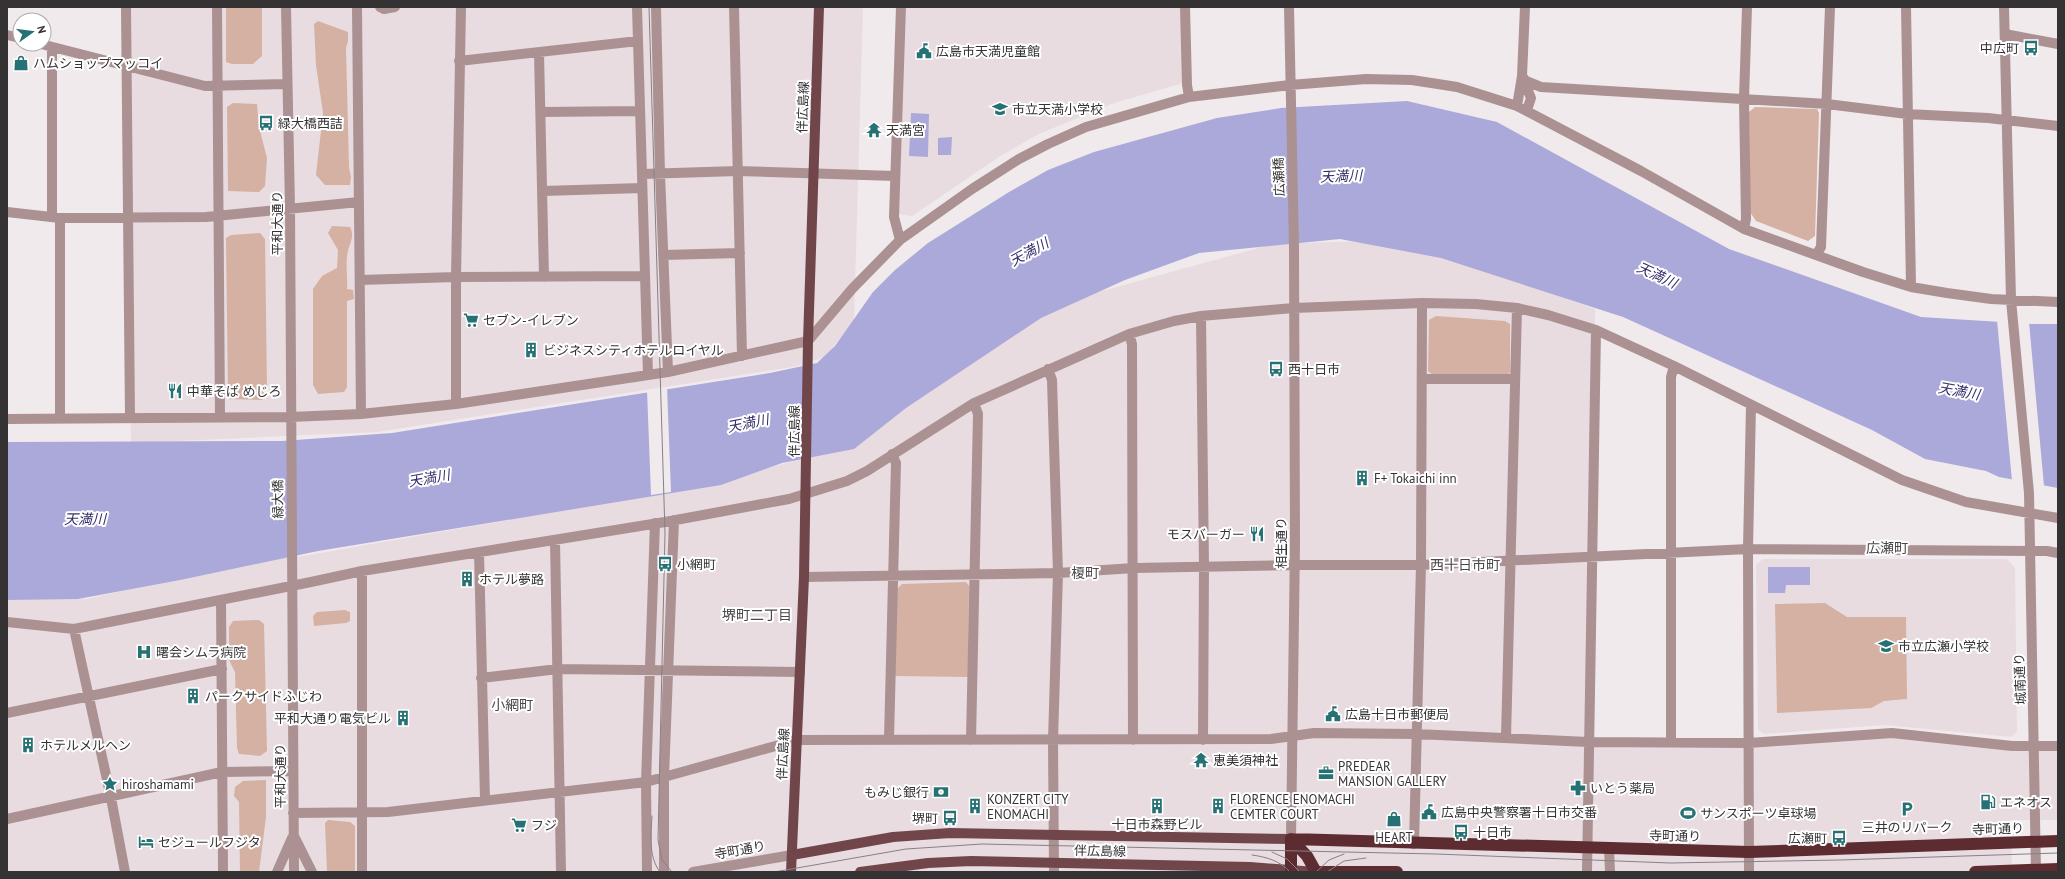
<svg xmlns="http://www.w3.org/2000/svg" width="2065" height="879" font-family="'PT Sans','Noto Sans JP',sans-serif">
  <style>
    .built { fill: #e8dce1 }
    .green { fill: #d4b1a2 }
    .water { fill: #aba9da }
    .pier { fill: #f0eaed }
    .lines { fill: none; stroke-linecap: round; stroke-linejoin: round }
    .minor { stroke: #ab9192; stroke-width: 10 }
    .major { stroke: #71464a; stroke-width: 10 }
    .highway { stroke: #5c2c31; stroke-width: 12 }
    .tram { stroke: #858184; stroke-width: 1 }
    .labels { text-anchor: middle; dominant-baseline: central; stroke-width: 4; stroke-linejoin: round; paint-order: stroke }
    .poi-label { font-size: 13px; fill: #353234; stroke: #fff; text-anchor: start }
    .street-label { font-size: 13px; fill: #353234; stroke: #fff }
    .water-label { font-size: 14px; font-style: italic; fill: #362f6a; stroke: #fff }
    .neighbourhood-label { font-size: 14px; fill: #4c484a; stroke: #fff }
  </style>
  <rect width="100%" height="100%" fill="#f0eaed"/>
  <!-- built -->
  <path class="built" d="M 127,7 L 863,7 L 854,321 L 825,357 L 793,367 L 377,432 L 131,443 Z
    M 906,7 L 1181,7 L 1184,79 L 1180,84 L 1114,103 L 1039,134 L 1002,155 L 912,216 L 899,214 Z
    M 1367,241 L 1424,249 L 1595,309 L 1589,739 L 1734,744 L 1890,734 L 2058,747 L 2058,820 L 2011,820 L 2012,872 L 7,872 L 7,597 L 87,599 L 253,561 L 303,556 L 680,490 L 842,449 L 974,356 L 1023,325 L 1098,292 L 1273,244 Z
    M 1763,559 L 2007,559 L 2015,568 L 2017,731 L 2012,737 L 1885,725 L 1764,734 L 1758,730 L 1756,565 Z"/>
  <!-- green -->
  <path class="green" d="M 226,7 L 262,7 L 262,56 L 253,64 L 232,64 L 226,62 Z
    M 318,21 L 348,32 L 348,41 L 346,48 L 349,167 L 351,177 L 350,185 L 325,185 L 316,175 L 323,113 L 316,65 L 314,24 Z
    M 233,103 L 257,104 L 259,127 L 267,158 L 265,186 L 259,192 L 228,191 L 227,107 Z
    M 1755,107 L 1817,109 L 1819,113 L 1815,236 L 1808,241 L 1756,221 L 1750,212 L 1749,112 Z
    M 332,226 L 350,227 C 355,236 350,242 348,251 C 345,262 348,277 347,289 L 353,290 L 354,299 L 347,301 L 347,387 L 344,392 L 318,394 L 313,385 L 313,289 L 322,276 L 337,268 L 338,250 L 328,233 Z
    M 260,233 L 265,239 L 267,390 L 262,400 L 228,399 L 226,238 L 231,235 Z
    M 1436,316 L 1505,321 L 1510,324 L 1510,372 L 1507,376 L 1433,375 L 1428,371 L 1429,320 Z
    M 966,582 L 969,586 L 968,677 L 894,676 L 897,589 L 902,584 Z
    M 1825,603 L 1847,617 L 1906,617 L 1907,699 L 1884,701 L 1871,708 L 1777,713 L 1775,604 Z
    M 345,610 L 350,612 L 350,621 L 346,623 L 314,626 L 313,616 L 317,612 Z
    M 259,620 L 264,624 L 267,751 L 260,756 L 239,754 L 237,748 L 235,672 L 229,660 L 229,627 L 233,621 Z
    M 266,780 L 266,817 L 259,872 L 240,872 L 239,802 L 234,796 L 235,787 L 243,781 Z
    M 328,820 L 350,822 L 355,826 L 355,872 L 327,872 L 325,823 Z"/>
  <!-- water -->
  <path class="water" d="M 1407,101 L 1497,122 L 1729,249 L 1921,317 L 2033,324 L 2058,324 L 2058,488 L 1999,477 L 1986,471 L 1925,459 L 1872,430 L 1623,317 L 1441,258 L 1340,239 L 1199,253 L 1125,280 L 1041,318 L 906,408 L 854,449 L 782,463 L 721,485 L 318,551 L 180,580 L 78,599 L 7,600 L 7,442 L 282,441 L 392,433 L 770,373 L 817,363 L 835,346 L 873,292 L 895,270 L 928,243 L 1009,192 L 1048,170 L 1094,152 L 1217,118 L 1281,108 Z
    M 911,113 L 929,114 L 928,157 L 909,156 Z
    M 952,137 L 951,155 L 938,155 L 938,138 Z
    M 1768,567 L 1810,567 L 1810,585 L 1786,585 L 1785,593 L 1768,593 Z"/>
  <!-- pier -->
  <path class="pier" d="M 1997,320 L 2029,322 L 2044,486 L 2012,481 Z
    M 667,387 L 671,492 L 651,495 L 647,390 Z"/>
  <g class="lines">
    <!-- minor -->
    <path class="minor" d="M 126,7 L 130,418
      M 217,7 L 220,417
      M 286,7 L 290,208 L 294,872
      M 357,7 L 361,414
      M 380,7 L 384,9 L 395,7
      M 637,7 L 648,375
      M 656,7 L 660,174 L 668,372
      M 734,7 L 742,356
      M 1185,7 L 1187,85 L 1189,97
      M 1289,7 L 1294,247 L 1295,543 L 1291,839
      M 1906,7 L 1911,287
      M 2004,7 L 2011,300 L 2029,493 L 2036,872
      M 2005,34 L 2058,44
      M 7,35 L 20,38
      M 41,44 L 205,86 L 287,84
      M 539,53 L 544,277
      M 459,61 L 638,41
      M 1522,76 L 1526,81 L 1541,87 L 1827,104 L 1907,114 L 1988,118 L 2058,126
      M 1523,78 L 1531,98 L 1527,110
      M 1517,106 L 1522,76 L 1525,7
      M 541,112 L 640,111
      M 642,174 L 738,171 L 895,176
      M 543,191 L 642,188
      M 7,212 L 60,218 L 206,217 L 359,202
      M 52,217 L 52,47
      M 60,218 L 60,419
      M 1744,229 L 1746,219 L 1744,99 L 1747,7
      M 900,240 L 894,217 L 901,7
      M 663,255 L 740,253
      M 1816,255 L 1821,247 L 1830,7
      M 360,280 L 456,277 L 645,276
      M 1201,316 L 1204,567 L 1203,740
      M 1129,334 L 1132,344 L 1133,740
      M 1048,369 L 1052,380 L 1058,573 L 1053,741 L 1054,872
      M 1422,379 L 1515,379
      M 456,404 L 456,277 L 461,7
      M 7,419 L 290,417 L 361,414 L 456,404 L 668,372 L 808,341 L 852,289 L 900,240 L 972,189 L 1019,159 L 1048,144 L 1086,127 L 1189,97 L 1290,85 L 1366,79 L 1412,80 L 1457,87 L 1517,106 L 1641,171 L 1744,229 L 1863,272 L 1911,287 L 1947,293 L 1991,299 L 2058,302
      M 555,540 L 561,872
      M 479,552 L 485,800
      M 362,571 L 362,872
      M 804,577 L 1058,573 L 1134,568 L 1295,565 L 1421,565 L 1748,549 L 2047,551 L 2058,553
      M 221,600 L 223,872
      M 7,622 L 74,629 L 311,582 L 362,571 L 665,522 L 789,499 L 847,481 L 867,471 L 974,403 L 1129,334 L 1174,321 L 1201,316 L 1294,308 L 1422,303 L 1476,304 L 1517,308 L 1548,315 L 1596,330 L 1674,366 L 1902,480 L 1966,502 L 2058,518
      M 74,629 L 111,798 L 125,872
      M 481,678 L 558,669 L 800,672
      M 7,713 L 222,669
      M 1506,738 L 1517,308
      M 889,739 L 896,463 L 892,454
      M 971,740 L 978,414 L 974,403
      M 1671,743 L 1671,377 L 1674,366
      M 293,813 L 388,812 L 646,782 L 797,740 L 1271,739 L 1314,733 L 1416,734 L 1588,742 L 1749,743 L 1892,733 L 2012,746 L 2058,746
      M 7,819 L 222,772 L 293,771
      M 295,838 L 312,872
      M 1414,844 L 1421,565 L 1422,303
      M 1609,848 L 1610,872
      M 277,872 L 292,838
      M 647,872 L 646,782 L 655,523
      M 664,872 L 664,777 L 674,520
      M 693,872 L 792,855
      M 1587,872 L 1596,330
      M 1749,872 L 1748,549 L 1751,405"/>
    <!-- major -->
    <path class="major" d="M 792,855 L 893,837 L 950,833 L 1291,839
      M 791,872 L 804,577 L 808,341 L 819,7
      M 860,872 L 928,863 L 971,861 L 1250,867 L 1316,872"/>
    <!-- highway -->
    <path class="highway" d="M 1291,839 L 1749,852 L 2058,841
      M 1291,839 L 1307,856 L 1316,872
      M 1291,872 L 1291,839
      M 1316,872 L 1397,872
      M 1975,872 L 2058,869"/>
    <!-- tram -->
    <path class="tram" d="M 649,7 L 665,533 L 658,840 L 662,860 L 672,872
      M 652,816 C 651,835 648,856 660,872
      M 1272,852 L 1287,859 L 1300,872
      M 1252,855 C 1267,857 1280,861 1290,872
      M 774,872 L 906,849 L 982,844 L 1436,854 L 1670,863 L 1840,860 L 2058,853
      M 1316,872 L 1329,860 L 1344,854
      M 1327,872 L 1344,861 L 1366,858"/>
  </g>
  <!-- icons -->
  <defs>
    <g id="bus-bare" transform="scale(1.2)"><path d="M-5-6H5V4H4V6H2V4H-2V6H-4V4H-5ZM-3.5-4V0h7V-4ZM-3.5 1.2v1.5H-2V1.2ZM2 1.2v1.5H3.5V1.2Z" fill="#267173" stroke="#fff" stroke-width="2.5" paint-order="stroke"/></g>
    <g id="civic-bare" transform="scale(1.2)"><path d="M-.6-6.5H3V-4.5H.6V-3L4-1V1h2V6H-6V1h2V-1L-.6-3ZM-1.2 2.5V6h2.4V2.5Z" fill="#267173" stroke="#fff" stroke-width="2.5" paint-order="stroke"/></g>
    <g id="shop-bare" transform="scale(1.2)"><path d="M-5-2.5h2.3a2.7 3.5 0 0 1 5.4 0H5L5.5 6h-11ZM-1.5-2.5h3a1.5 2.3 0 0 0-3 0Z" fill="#267173" stroke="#fff" stroke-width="2.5" paint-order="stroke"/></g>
    <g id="school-bare" transform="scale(1.2)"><path d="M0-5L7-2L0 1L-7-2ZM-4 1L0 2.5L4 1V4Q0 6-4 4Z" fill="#267173" stroke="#fff" stroke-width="2.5" paint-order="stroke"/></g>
    <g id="temple-bare" transform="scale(1.2)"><path d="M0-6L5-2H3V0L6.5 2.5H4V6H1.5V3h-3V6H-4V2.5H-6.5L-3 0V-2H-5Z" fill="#267173" stroke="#fff" stroke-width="2.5" paint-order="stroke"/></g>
    <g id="supermarket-bare" transform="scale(1.2)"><path d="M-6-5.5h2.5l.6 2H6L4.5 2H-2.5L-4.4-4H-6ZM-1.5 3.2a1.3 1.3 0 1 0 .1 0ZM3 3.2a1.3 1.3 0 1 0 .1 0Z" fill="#267173" stroke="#fff" stroke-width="2.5" paint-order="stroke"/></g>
    <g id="building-bare" transform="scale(1.2)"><path d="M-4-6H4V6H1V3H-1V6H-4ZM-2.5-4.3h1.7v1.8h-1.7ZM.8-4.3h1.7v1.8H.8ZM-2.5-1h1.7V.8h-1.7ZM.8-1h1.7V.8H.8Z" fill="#267173" stroke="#fff" stroke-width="2.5" paint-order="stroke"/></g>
    <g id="restaurant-bare" transform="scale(1.2)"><path d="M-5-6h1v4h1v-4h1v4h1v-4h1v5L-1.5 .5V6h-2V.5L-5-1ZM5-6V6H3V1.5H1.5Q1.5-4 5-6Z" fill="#267173" stroke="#fff" stroke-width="2.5" paint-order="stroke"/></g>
    <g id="hospital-bare" transform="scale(1.2)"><path d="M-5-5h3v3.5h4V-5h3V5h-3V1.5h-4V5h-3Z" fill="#267173" stroke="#fff" stroke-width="2.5" paint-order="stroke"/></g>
    <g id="office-bare" transform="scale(1.2)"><path d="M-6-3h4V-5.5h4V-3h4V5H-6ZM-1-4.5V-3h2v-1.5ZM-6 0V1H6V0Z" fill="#267173" stroke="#fff" stroke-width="2.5" paint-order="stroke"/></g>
    <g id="sight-bare" transform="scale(1.2)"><path d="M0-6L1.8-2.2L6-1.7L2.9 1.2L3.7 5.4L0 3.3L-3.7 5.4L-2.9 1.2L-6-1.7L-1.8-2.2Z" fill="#267173" stroke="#fff" stroke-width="2.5" paint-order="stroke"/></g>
    <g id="pharmacy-bare" transform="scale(1.2)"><path d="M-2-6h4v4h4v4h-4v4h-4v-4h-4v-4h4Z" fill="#267173" stroke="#fff" stroke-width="2.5" paint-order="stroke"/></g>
    <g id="bank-bare" transform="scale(1.2)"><path d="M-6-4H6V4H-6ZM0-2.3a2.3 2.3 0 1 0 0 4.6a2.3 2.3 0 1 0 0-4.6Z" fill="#267173" stroke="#fff" stroke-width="2.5" paint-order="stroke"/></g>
    <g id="fuel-bare" transform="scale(1.2)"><path d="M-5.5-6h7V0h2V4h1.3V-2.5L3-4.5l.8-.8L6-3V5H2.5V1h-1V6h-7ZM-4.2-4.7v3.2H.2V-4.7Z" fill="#267173" stroke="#fff" stroke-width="2.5" paint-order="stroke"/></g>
    <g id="parking-bare" transform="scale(1.2)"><path d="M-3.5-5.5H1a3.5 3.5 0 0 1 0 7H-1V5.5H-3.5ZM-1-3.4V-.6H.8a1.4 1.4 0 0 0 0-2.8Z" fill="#267173" stroke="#fff" stroke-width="2.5" paint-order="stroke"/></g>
    <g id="stadium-bare" transform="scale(1.2)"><path d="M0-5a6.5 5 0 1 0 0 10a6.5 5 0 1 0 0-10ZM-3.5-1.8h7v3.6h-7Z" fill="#267173" stroke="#fff" stroke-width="2.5" paint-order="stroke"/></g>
    <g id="hotel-bare" transform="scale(1.2)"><path d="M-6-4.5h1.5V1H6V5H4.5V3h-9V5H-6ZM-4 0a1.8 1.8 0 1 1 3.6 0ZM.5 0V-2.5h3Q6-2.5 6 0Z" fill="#267173" stroke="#fff" stroke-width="2.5" paint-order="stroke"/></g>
  </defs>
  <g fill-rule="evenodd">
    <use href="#bus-bare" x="2031" y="48"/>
    <use href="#civic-bare" x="924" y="51"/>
    <use href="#shop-bare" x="21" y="63"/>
    <use href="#school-bare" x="1000" y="109"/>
    <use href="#bus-bare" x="266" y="123"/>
    <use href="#temple-bare" x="874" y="130"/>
    <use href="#supermarket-bare" x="471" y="320"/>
    <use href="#building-bare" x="531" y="350"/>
    <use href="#bus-bare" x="1276" y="369"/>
    <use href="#restaurant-bare" x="175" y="391"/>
    <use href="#building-bare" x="1362" y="478"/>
    <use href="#restaurant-bare" x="1257" y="534"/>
    <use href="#bus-bare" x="665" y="564"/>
    <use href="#building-bare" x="467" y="579"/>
    <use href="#school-bare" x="1886" y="646"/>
    <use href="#hospital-bare" x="144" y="652"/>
    <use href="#building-bare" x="193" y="696"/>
    <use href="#civic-bare" x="1333" y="714"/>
    <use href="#building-bare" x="403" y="718"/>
    <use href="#building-bare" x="28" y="745"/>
    <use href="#temple-bare" x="1201" y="760"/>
    <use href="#office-bare" x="1326" y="773"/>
    <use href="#sight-bare" x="110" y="784"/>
    <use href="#pharmacy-bare" x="1578" y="788"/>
    <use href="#bank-bare" x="941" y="792"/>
    <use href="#fuel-bare" x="1988" y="802"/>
    <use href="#building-bare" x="975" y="806"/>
    <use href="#building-bare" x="1157" y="806"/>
    <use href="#building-bare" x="1218" y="806"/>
    <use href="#parking-bare" x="1907" y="809"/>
    <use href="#civic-bare" x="1429" y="812"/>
    <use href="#stadium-bare" x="1688" y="813"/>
    <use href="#bus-bare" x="950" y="818"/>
    <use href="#shop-bare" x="1394" y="819"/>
    <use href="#supermarket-bare" x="519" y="825"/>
    <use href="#bus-bare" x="1461" y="832"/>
    <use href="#bus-bare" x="1839" y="838"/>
    <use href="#hotel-bare" x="146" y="842"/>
  </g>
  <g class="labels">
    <!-- poi labels -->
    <g class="poi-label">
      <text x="2019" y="48" text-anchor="end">中広町</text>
      <text x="936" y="51">広島市天満児童館</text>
      <text x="33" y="63">ハムショップマッコイ</text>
      <text x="1012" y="109">市立天満小学校</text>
      <text x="278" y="123">緑大橋西詰</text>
      <text x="886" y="130">天満宮</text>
      <text x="483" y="320">セブン-イレブン</text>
      <text x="543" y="350">ビジネスシティホテルロイヤル</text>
      <text x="1288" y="369">西十日市</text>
      <text x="187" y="391">中華そば めじろ</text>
      <text x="1374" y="478">F+ Tokaichi inn</text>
      <text x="1245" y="534" text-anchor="end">モスバーガー</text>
      <text x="677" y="564">小網町</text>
      <text x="479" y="579">ホテル夢路</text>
      <text x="1898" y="646">市立広瀬小学校</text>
      <text x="156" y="652">曙会シムラ病院</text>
      <text x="205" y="696">パークサイドふじわ</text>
      <text x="1345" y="714">広島十日市郵便局</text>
      <text x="391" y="718" text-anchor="end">平和大通り電気ビル</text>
      <text x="40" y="745">ホテルメルヘン</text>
      <text x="1213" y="760">恵美須神社</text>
      <text x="1338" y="766">PREDEAR<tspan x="1338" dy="15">MANSION GALLERY</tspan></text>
      <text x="122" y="784">hiroshamami</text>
      <text x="1590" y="788">いとう薬局</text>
      <text x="929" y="792" text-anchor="end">もみじ銀行</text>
      <text x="987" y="799">KONZERT CITY<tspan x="987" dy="15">ENOMACHI</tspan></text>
      <text x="1230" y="799">FLORENCE ENOMACHI<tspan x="1230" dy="15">CEMTER COURT</tspan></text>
      <text x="2000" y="802">エネオス</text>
      <text x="1441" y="812">広島中央警察署十日市交番</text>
      <text x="1700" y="813">サンスポーツ卓球場</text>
      <text x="938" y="818" text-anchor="end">堺町</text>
      <text x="1157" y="824" text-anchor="middle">十日市森野ビル</text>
      <text x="531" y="825">フジ</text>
      <text x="1907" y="827" text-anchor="middle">三井のリパーク</text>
      <text x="1473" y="832">十日市</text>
      <text x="1394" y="837" text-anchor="middle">HEART</text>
      <text x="1827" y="838" text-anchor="end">広瀬町</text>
      <text x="158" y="842">セジュールフジタ</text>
    </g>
    <!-- street labels -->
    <g class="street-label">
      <text transform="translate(803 107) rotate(-88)">伴広島線</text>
      <text transform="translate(1279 177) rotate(-92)">広瀬橋</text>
      <text transform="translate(277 223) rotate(-90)">平和大通り</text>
      <text transform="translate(794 431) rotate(-90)">伴広島線</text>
      <text transform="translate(278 499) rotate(-91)">緑大橋</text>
      <text transform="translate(1281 543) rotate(-90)">相生通り</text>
      <text transform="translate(2020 679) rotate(-92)">城南通り</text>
      <text transform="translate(783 754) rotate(-87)">伴広島線</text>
      <text transform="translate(280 776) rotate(-90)">平和大通り</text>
      <text transform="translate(1998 829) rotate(-2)">寺町通り</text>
      <text transform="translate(1675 836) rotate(1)">寺町通り</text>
      <text transform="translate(740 850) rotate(-10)">寺町通り</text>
      <text transform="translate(1100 851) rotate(1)">伴広島線</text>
    </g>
    <!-- water labels -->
    <g class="water-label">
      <text transform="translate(1341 176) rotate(-2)">天満川</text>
      <text transform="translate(1029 252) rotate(-29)">天満川</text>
      <text transform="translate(1657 275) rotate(25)">天満川</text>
      <text transform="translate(1959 391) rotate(10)">天満川</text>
      <text transform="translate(748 423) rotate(-11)">天満川</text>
      <text transform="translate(429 478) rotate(-10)">天満川</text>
      <text x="85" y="519">天満川</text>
    </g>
    <!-- neighbourhood labels -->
    <g class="neighbourhood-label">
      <text x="1887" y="548">広瀬町</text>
      <text x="1465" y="565">西十日市町</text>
      <text x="1085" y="573">榎町</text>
      <text x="757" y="615">堺町二丁目</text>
      <text x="512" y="705">小網町</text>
    </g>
  </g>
  <!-- border -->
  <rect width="2065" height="879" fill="none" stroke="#353234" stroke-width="16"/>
  <!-- north arrow -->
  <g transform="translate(32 32) rotate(76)"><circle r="19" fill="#ffffff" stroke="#aeadae"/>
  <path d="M0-3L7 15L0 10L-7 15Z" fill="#267173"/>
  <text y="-6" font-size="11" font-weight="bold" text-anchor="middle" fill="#353234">N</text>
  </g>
</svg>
